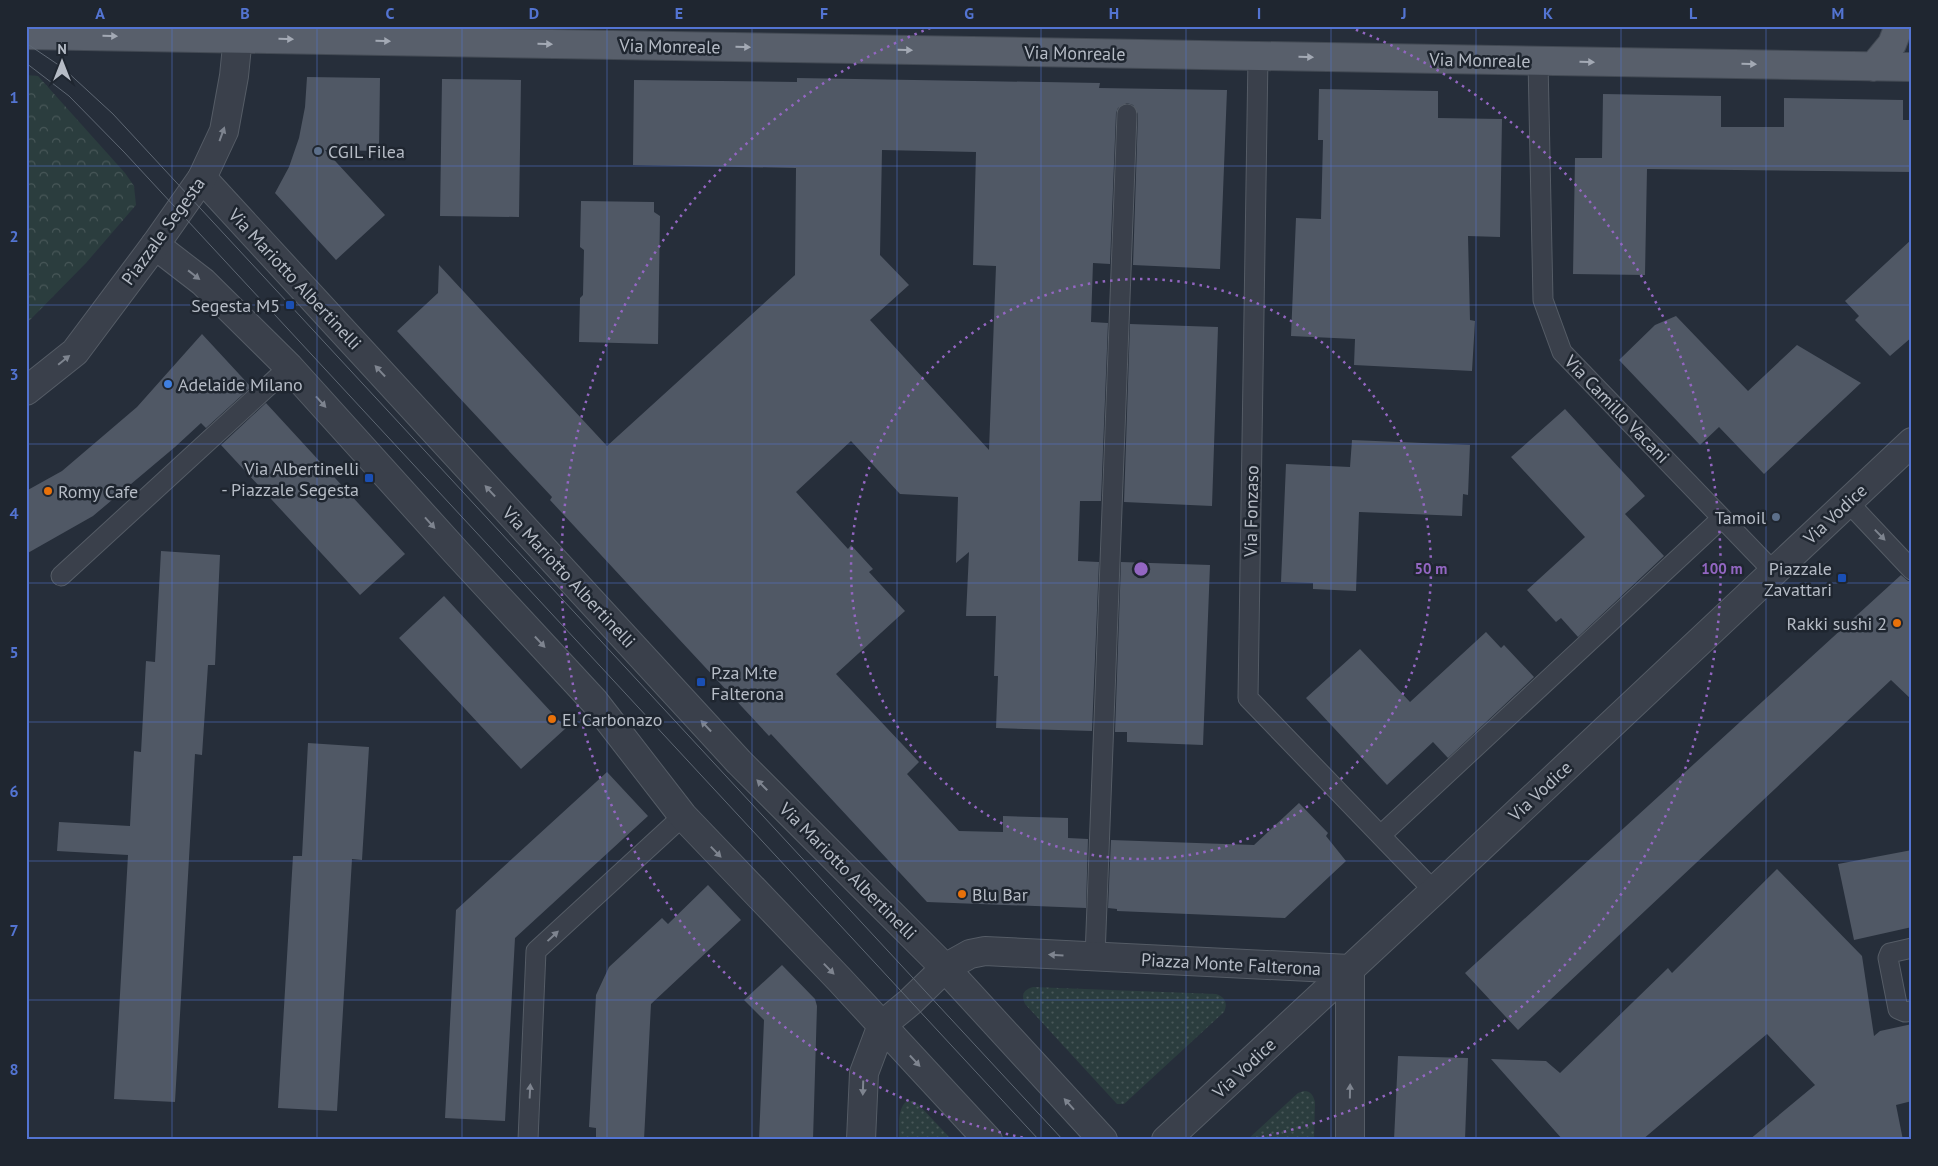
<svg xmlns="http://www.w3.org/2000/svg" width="1938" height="1166" font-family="'PT Sans',sans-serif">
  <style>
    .grass { fill: url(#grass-dots) }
    .park { fill: url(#park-crowns) }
    .building { fill: #505865; fill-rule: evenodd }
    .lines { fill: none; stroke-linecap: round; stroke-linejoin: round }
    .service-casing { stroke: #555c66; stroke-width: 21 }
    .minor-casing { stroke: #555c66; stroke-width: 30 }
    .tertiary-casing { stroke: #555c66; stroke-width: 30 }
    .primary-casing { stroke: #434a54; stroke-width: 30 }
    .service { stroke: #3a404b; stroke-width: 19 }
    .minor { stroke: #3a404b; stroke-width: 28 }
    .tertiary { stroke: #3a404b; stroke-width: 28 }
    .primary { stroke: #585f6b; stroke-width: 28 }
    .tram { stroke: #5e6773; stroke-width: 1 }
    .oneway { fill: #a3a9b4 }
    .oneway2 { fill: #7e848f }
    .grid { fill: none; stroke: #5374d2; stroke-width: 1; stroke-opacity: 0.55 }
    .ring { fill: none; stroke: #9366c2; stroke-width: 2.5; stroke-dasharray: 2.5 5 }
    .service-dot { fill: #5c6f8a; stroke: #1f2630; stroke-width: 2 }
    .transit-dot { fill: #1a4fb4; stroke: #1f2630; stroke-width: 2 }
    .shop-dot { fill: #3f7fe0; stroke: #1f2630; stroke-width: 2 }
    .food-dot { fill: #e8710a; stroke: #1f2630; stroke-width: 2 }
    .labels { text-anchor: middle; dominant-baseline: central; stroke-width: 5; stroke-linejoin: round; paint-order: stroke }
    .street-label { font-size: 18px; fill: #b6bcc6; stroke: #1f2630 }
    .poi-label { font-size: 18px; fill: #b6bcc6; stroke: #1f2630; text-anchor: start }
    .centre { fill: #9366c2; stroke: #1f2630; stroke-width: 2.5 }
    .ring-label { font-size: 15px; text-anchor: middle; font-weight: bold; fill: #9366c2; stroke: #1f2630; stroke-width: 5; stroke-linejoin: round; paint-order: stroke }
    .neatline { fill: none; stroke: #5374d2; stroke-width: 2 }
    .grid-label { font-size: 16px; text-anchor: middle; font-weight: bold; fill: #5374d2 }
  </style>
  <defs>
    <pattern id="grass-dots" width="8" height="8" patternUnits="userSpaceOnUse" patternTransform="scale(1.25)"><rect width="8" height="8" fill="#2b3d3e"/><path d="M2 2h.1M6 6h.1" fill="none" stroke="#485758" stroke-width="1.8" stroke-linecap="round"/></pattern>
    <pattern id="park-crowns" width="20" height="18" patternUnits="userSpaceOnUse" patternTransform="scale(1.25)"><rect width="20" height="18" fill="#2b3d3e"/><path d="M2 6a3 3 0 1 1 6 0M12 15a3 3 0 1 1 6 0" fill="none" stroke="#485758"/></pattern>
  </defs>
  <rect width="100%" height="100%" fill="#262e3a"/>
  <!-- grass -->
  <path class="grass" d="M 1033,987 L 1216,994 C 1225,997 1228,1003 1224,1012 L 1124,1104 L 1117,1104 L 1025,1004 C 1021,995 1023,990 1033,987 Z
    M 1304,1091 C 1311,1091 1313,1095 1315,1102 L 1314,1140 L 1247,1140 L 1298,1093 Z
    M 907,1101 L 913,1101 L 918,1104 L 952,1140 L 899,1140 C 900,1128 896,1109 907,1101 Z"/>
  <!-- park -->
  <path class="park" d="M 26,75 L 38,76 L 125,173 L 134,186 L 136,205 L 86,263 L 26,324 Z"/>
  <!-- building -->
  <path class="building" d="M 307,77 L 380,78 L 379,151 L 325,150 L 385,215 L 336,260 L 275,193 L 289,167 L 299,138 L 305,107 Z
    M 797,78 L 1100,83 L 1099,88 L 1227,90 L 1220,269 L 1133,265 L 1138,114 L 1133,105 L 1127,103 L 1118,108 L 1116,113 L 1110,264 L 1093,263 L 1091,322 L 1108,323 L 1101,501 L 1080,501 L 1078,561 L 1099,562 L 1092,731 L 996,728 L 998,676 L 994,676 L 996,616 L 966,616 L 969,552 L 956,563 L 958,497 L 900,494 L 851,441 L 796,492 L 848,549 L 851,545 L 873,569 L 869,572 L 905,611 L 836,674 L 919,762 L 907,774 L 959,831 L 1003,832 L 1003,816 L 1068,818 L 1068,838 L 1088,839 L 1086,908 L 927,902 L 771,734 L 769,736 L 677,637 L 550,500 L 552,497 L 397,331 L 438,293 L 439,265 L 607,446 L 795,275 L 796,168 L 633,165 L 634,80 L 797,82 ZM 882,150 L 976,152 L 973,265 L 996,266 L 989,450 L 870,320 L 909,285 L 880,255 Z
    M 442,79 L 521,80 L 519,217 L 440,216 Z
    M 1319,89 L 1438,91 L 1438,118 L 1502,119 L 1500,237 L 1468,236 L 1470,320 L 1475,321 L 1472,371 L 1354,365 L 1355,339 L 1291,336 L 1296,218 L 1321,219 L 1323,140 L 1318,140 Z
    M 1603,94 L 1721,96 L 1721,127 L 1784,127 L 1784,98 L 1903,100 L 1903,120 L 1912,120 L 1912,172 L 1647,169 L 1645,275 L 1573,274 L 1575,158 L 1602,158 Z
    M 581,201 L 654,202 L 654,212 L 660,216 L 658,344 L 579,342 L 580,298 L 583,295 L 584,250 L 580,247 Z
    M 1912,239 L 1912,337 L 1890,356 L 1855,320 L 1859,316 L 1845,301 Z
    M 1676,316 L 1748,391 L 1797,345 L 1861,383 L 1764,474 L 1719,427 L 1700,445 L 1619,360 L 1655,325 Z
    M 1130,324 L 1218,327 L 1212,506 L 1124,502 Z
    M 202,334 L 251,387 L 206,428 L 201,423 L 175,447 L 93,516 L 26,554 L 26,491 L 62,471 L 137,407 Z
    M 266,403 L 405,554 L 360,595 L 221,445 Z
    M 1565,409 L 1645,496 L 1625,514 L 1664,556 L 1578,637 L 1561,618 L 1556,622 L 1527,590 L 1585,537 L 1511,457 Z
    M 1352,440 L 1470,445 L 1468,495 L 1463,494 L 1462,516 L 1359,512 L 1356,591 L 1313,589 L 1313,583 L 1281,582 L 1286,464 L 1350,467 Z
    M 161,551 L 220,555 L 215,665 L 208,665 L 202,755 L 195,754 L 175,1102 L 114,1099 L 128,855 L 57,851 L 59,822 L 130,826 L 134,751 L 141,752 L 146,661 L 155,662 Z
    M 1121,562 L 1210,565 L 1203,745 L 1127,742 L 1127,732 L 1115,732 Z
    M 1901,575 L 1908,581 L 1912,581 L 1912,700 L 1891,680 L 1518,1030 L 1465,973 Z
    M 444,596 L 566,728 L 521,769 L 399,638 Z
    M 1486,632 L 1501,648 L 1504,645 L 1534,677 L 1448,758 L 1433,742 L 1387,785 L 1306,698 L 1360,649 L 1410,702 Z
    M 308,743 L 369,747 L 362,860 L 352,859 L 337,1111 L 278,1108 L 293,856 L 302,856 Z
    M 607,772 L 648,816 L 515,938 L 505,1121 L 445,1118 L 456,910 Z
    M 1299,803 L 1328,833 L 1326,836 L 1346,861 L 1285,918 L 1117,911 L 1117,909 L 1108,908 L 1111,840 L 1254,845 Z
    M 1912,850 L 1912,927 L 1854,940 L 1838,864 Z
    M 1777,869 L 1862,956 L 1874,1036 L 1880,1031 L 1912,1024 L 1912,1101 L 1896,1105 L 1903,1140 L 1749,1140 L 1815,1085 L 1767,1034 L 1642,1140 L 1563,1140 L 1491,1059 L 1546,1061 L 1560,1073 L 1668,968 L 1672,973 Z
    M 708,885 L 741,920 L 651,1004 L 644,1140 L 596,1140 L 596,1128 L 589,1127 L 596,995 L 609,967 L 662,918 L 668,924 Z
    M 782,965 L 815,999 L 817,1006 L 813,1140 L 759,1140 L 764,1020 L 744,1000 Z
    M 1398,1056 L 1468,1058 L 1465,1140 L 1394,1140 Z"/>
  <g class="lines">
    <!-- service casing -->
    <g class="service-casing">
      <path id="service" d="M 1258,56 L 1248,698 L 1434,891
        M 1538,61 L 1543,300 L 1562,352 L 1773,571
        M 1848,502 L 1912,570
        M 61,576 L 289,367
        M 1381,835 L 1722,518
        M 1912,948 L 1890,953 L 1888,958 L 1898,1009 L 1905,1012 L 1912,1011
        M 1095,957 L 1127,114
        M 528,1140 L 536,951 L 683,816"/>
    </g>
    <!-- minor casing -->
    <g class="minor-casing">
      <path id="minor" d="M 202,178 L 739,762 L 945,968 L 1103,1140
        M 155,245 L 203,282 L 289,367 L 456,552 L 594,701 L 683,816 L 839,979 L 988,1140
        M 1350,969 L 1350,1140
        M 861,1140 L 864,1073 L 882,1025 L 910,1002 L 945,968 L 970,954 L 985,951 L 1350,969
        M 1166,1140 L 1434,891 L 1912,442"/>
    </g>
    <!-- tertiary casing -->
    <g class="tertiary-casing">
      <path id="tertiary" d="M 26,391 L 75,352 L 155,245 L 202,178 L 224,131 L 234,76 L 239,26"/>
    </g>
    <!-- primary casing -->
    <g class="primary-casing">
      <path id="primary" d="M 26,35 L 1912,67
        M 1873,67 L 1892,44 L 1899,26"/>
    </g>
    <!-- service -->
    <use href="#service" class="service"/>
    <!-- minor -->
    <use href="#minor" class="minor"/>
    <!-- tertiary -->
    <use href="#tertiary" class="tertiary"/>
    <!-- primary -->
    <use href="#primary" class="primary"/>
    <!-- tram -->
    <path class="tram" d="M 26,43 L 63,68 L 113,114 L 1063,1140
      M 26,63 L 69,96 L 124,152 L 1039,1140"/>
  </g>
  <!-- one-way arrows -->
  <defs><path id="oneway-solid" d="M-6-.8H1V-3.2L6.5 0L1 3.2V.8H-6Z" transform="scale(1.25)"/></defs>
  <g class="oneway">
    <use href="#oneway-solid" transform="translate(110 36) rotate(1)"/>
    <use href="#oneway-solid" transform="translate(286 39) rotate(1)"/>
    <use href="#oneway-solid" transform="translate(383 41) rotate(1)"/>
    <use href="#oneway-solid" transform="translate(545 44) rotate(1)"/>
    <use href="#oneway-solid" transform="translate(743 47) rotate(1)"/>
    <use href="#oneway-solid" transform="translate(905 50) rotate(1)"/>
    <use href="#oneway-solid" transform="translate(1306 57) rotate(1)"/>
    <use href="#oneway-solid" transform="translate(1587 62) rotate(1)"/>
    <use href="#oneway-solid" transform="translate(1749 64) rotate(1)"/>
  </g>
  <g class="oneway2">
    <use href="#oneway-solid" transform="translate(222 134) rotate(-70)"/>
    <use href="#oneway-solid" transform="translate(194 275) rotate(38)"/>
    <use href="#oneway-solid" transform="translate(64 360) rotate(-39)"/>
    <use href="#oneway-solid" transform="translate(380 371) rotate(-133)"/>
    <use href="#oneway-solid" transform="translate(321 402) rotate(48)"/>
    <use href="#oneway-solid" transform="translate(490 491) rotate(-133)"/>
    <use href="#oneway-solid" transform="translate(430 523) rotate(48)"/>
    <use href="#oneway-solid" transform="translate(1880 535) rotate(46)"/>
    <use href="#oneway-solid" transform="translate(540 642) rotate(47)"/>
    <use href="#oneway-solid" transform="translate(706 726) rotate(-133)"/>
    <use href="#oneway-solid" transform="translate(762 785) rotate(-135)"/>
    <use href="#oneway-solid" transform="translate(716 852) rotate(46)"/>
    <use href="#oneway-solid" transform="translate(553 936) rotate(-43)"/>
    <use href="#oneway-solid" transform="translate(1056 955) rotate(-177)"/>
    <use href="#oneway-solid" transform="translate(829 969) rotate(46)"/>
    <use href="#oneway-solid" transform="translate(915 1061) rotate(47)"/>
    <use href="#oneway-solid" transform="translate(863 1088) rotate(92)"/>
    <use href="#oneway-solid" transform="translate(530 1091) rotate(-87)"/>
    <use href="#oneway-solid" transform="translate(1350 1091) rotate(-89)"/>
    <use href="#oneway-solid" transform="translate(1069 1104) rotate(-132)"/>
  </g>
  <!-- grid -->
  <path class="grid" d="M 172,26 L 172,1140M 317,26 L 317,1140M 462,26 L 462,1140M 607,26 L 607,1140M 752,26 L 752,1140M 897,26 L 897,1140M 1041,26 L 1041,1140M 1186,26 L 1186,1140M 1331,26 L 1331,1140M 1476,26 L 1476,1140M 1621,26 L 1621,1140M 1766,26 L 1766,1140M 26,166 L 1912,166M 26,305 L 1912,305M 26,444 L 1912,444M 26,583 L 1912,583M 26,722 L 1912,722M 26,861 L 1912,861M 26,1000 L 1912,1000"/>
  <!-- distance rings -->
  <g class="ring">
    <circle cx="1141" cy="569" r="290"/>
    <path d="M1030 1139A581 581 0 0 1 933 27M1349 27A581 581 0 0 1 1252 1139"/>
  </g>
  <!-- markers -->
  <g class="service-dot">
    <circle cx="318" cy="151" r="5"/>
    <circle cx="1776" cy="517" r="5"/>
  </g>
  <g class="transit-dot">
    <rect x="285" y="300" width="10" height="10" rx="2.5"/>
    <rect x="364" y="473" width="10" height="10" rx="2.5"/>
    <rect x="1837" y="573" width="10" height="10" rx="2.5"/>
    <rect x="696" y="677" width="10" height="10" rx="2.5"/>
  </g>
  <circle class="shop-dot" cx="168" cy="384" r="5"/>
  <g class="food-dot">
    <circle cx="48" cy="491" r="5"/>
    <circle cx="1897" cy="623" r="5"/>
    <circle cx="552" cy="719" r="5"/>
    <circle cx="962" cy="894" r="5"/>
  </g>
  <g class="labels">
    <!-- street labels -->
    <g class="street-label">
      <text transform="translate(670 46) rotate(1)">Via Monreale</text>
      <text transform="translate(1075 53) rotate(1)">Via Monreale</text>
      <text transform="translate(1480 60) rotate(1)">Via Monreale</text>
      <text transform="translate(163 231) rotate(-54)">Piazzale Segesta</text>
      <text transform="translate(295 279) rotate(47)">Via Mariotto Albertinelli</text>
      <text transform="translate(1617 409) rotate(46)">Via Camillo Vacani</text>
      <text transform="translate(1251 511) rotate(-89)">Via Fonzaso</text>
      <text transform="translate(1835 514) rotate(-43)">Via Vodice</text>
      <text transform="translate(569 577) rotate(47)">Via Mariotto Albertinelli</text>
      <text transform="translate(1540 791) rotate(-43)">Via Vodice</text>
      <text transform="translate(848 871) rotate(45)">Via Mariotto Albertinelli</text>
      <text transform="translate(1231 964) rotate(3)">Piazza Monte Falterona</text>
      <text transform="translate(1244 1068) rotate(-43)">Via Vodice</text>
    </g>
    <!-- poi labels -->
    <g class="poi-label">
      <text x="328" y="151">CGIL Filea</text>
      <text x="280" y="305" text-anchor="end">Segesta M5</text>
      <text x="178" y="384">Adelaide Milano</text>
      <text x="359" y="468" text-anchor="end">Via Albertinelli<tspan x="359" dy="21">- Piazzale Segesta</tspan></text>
      <text x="58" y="491">Romy Cafe</text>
      <text x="1766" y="517" text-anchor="end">Tamoil</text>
      <text x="1832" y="568" text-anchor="end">Piazzale<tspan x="1832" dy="21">Zavattari</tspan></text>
      <text x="1887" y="623" text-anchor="end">Rakki sushi 2</text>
      <text x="711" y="672">P.za M.te<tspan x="711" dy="21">Falterona</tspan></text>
      <text x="562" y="719">El Carbonazo</text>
      <text x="972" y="894">Blu Bar</text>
    </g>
  </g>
  <circle cx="1141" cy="569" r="8" class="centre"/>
  <g class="ring-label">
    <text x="1431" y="574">50 m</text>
    <text x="1722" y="574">100 m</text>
  </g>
  <!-- border -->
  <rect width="1938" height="1166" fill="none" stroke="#1f2630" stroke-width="55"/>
  <!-- north arrow -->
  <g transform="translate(62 62)" stroke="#1f2630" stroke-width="4" paint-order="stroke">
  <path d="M0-4L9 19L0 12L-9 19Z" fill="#b6bcc6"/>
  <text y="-8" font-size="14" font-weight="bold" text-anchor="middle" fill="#b6bcc6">N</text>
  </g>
  <rect x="28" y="28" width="1882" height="1110" class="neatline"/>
  <g class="grid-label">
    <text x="100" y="19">A</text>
    <text x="245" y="19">B</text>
    <text x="390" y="19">C</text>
    <text x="534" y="19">D</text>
    <text x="679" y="19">E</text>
    <text x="824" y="19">F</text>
    <text x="969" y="19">G</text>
    <text x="1114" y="19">H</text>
    <text x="1259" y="19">I</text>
    <text x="1404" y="19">J</text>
    <text x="1548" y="19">K</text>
    <text x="1693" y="19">L</text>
    <text x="1838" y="19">M</text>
    <text x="14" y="103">1</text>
    <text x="14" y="242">2</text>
    <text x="14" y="380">3</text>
    <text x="14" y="519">4</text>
    <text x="14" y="658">5</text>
    <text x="14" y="797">6</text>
    <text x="14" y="936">7</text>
    <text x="14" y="1075">8</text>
  </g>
</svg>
